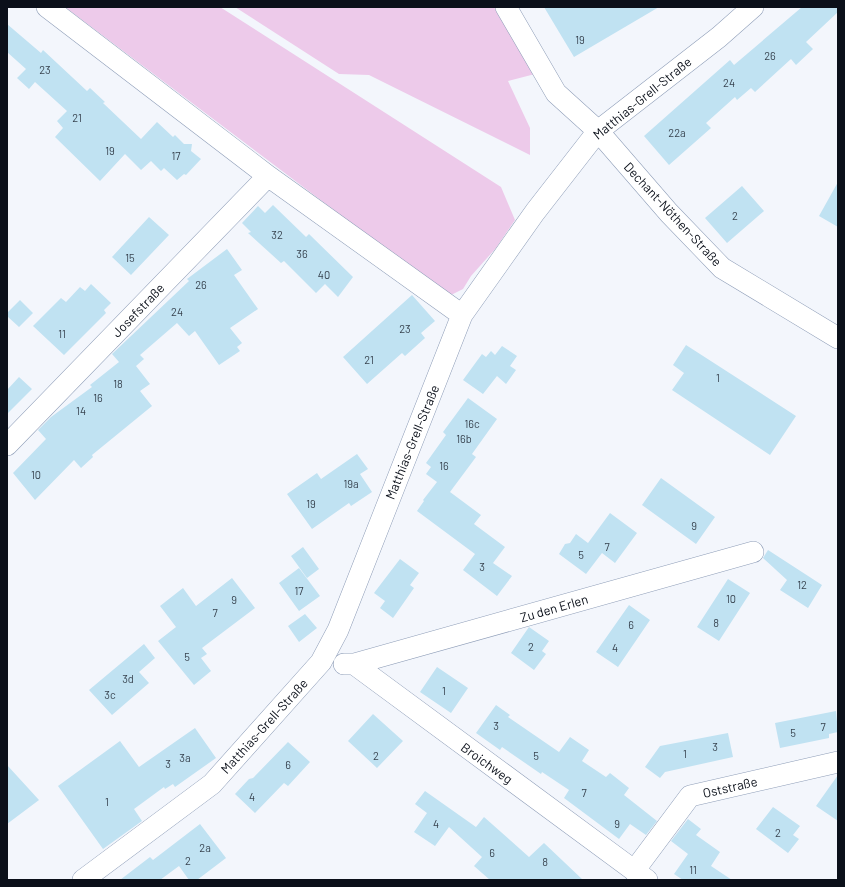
<svg xmlns="http://www.w3.org/2000/svg" width="845" height="887" font-family="Barlow,sans-serif">
  <style>
    .green { fill: #edcaea }
    .building { fill: #c0e2f2 }
    .lines { fill: none; stroke-linecap: round; stroke-linejoin: round }
    .minor-casing { stroke: #8f9eb8; stroke-width: 22 }
    .minor { stroke: #fff; stroke-width: 21 }
    .labels { text-anchor: middle; dominant-baseline: central; stroke-width: 3; stroke-linejoin: round; paint-order: stroke }
    .number-label { font-size: 11px; fill: #384450 }
    .street-label { font-size: 13px; fill: #0b101a; stroke: #fff }
  </style>
  <rect width="100%" height="100%" fill="#f3f6fc"/>
  <!-- green -->
  <path class="green" d="M 65,7 L 220,7 L 501,187 L 515,220 L 496,248 L 471,276 L 463,289 L 451,295 L 445,294 Z
    M 235,7 L 494,7 L 535,74 L 508,81 L 530,128 L 530,155 L 369,75 L 339,74 Z"/>
  <!-- building -->
  <path class="building" d="M 544,7 L 659,7 L 574,57 Z
    M 802,7 L 838,7 L 838,12 L 806,42 L 813,49 L 796,65 L 791,59 L 755,92 L 751,88 L 737,100 L 735,97 L 706,123 L 711,128 L 669,165 L 644,136 L 730,60 L 734,65 Z
    M 7,24 L 41,53 L 43,50 L 87,91 L 90,88 L 105,102 L 103,103 L 141,139 L 157,122 L 173,137 L 175,135 L 184,144 L 192,144 L 191,151 L 201,159 L 186,175 L 184,174 L 177,180 L 164,168 L 161,171 L 151,161 L 141,170 L 125,154 L 100,181 L 55,137 L 63,128 L 57,121 L 67,111 L 35,82 L 29,89 L 17,78 L 26,69 L 7,52 Z
    M 838,182 L 838,227 L 819,216 Z
    M 742,186 L 764,211 L 727,243 L 705,218 Z
    M 273,205 L 306,237 L 309,234 L 353,277 L 338,297 L 325,284 L 316,293 L 284,261 L 281,263 L 248,233 L 251,232 L 242,223 L 258,206 L 265,213 Z
    M 149,217 L 169,235 L 131,275 L 112,257 Z
    M 227,249 L 242,270 L 234,275 L 258,309 L 230,328 L 242,343 L 237,347 L 240,351 L 219,365 L 195,331 L 189,336 L 177,323 L 140,355 L 144,359 L 136,366 L 150,384 L 140,391 L 152,406 L 92,455 L 93,457 L 81,468 L 74,460 L 35,500 L 13,473 L 46,439 L 38,430 L 51,417 L 92,387 L 90,385 L 119,362 L 112,354 L 189,281 L 187,279 Z
    M 91,284 L 111,303 L 104,310 L 106,313 L 64,355 L 33,326 L 61,298 L 66,302 L 80,287 L 85,291 Z
    M 412,295 L 435,321 L 421,333 L 425,338 L 405,356 L 402,353 L 367,384 L 343,357 Z
    M 20,300 L 33,313 L 19,327 L 7,316 L 7,313 Z
    M 686,345 L 796,416 L 770,455 L 672,390 L 684,373 L 673,365 Z
    M 502,346 L 517,356 L 510,366 L 516,370 L 506,384 L 497,376 L 483,394 L 463,380 L 482,354 L 486,357 L 491,351 L 495,355 Z
    M 19,377 L 32,389 L 7,414 L 7,390 Z
    M 468,398 L 497,419 L 472,454 L 476,457 L 450,492 L 481,515 L 474,524 L 505,547 L 493,563 L 512,576 L 497,596 L 463,570 L 475,554 L 417,511 L 424,501 L 423,500 L 437,482 L 426,474 L 431,467 L 426,463 L 446,435 L 443,432 Z
    M 357,454 L 368,469 L 360,474 L 372,492 L 351,506 L 349,503 L 312,529 L 287,494 L 317,473 L 321,479 Z
    M 661,478 L 715,517 L 696,544 L 642,505 Z
    M 610,513 L 637,533 L 615,563 L 602,553 L 586,574 L 559,554 L 565,544 L 570,543 L 576,534 L 588,543 Z
    M 303,547 L 319,569 L 307,578 L 291,556 Z
    M 768,550 L 822,585 L 808,608 L 780,590 L 787,580 L 763,558 Z
    M 400,559 L 419,573 L 410,585 L 414,588 L 393,618 L 380,608 L 385,601 L 374,593 Z
    M 299,568 L 320,596 L 299,611 L 279,583 Z
    M 232,578 L 255,608 L 202,648 L 207,654 L 201,658 L 211,671 L 194,685 L 158,641 L 176,627 L 160,606 L 183,588 L 196,606 Z
    M 728,579 L 750,593 L 719,641 L 697,627 Z
    M 629,605 L 650,620 L 618,667 L 596,652 Z
    M 305,614 L 317,628 L 299,642 L 288,626 Z
    M 529,627 L 549,641 L 542,651 L 546,654 L 534,670 L 511,653 Z
    M 144,644 L 155,658 L 139,672 L 149,683 L 112,715 L 89,690 Z
    M 437,667 L 468,688 L 451,713 L 420,692 Z
    M 496,705 L 510,715 L 508,717 L 559,752 L 570,737 L 589,750 L 582,761 L 606,777 L 610,773 L 629,788 L 624,795 L 657,821 L 646,835 L 630,824 L 619,839 L 564,798 L 569,790 L 542,772 L 541,774 L 502,747 L 500,750 L 476,733 Z
    M 836,711 L 838,732 L 829,734 L 829,738 L 780,748 L 775,723 Z
    M 373,714 L 403,741 L 377,768 L 348,741 Z
    M 195,728 L 216,758 L 175,787 L 173,784 L 165,789 L 164,787 L 134,809 L 142,821 L 103,849 L 58,786 L 120,741 L 139,767 Z
    M 728,733 L 733,757 L 665,772 L 660,778 L 645,767 L 660,746 Z
    M 288,742 L 310,762 L 288,786 L 284,783 L 255,813 L 235,794 L 249,779 L 253,778 Z
    M 7,765 L 39,800 L 7,824 Z
    M 838,775 L 838,821 L 816,806 Z
    M 425,791 L 476,827 L 484,817 L 529,857 L 544,843 L 583,880 L 490,880 L 474,866 L 482,857 L 449,827 L 435,846 L 414,832 L 427,813 L 415,804 Z
    M 773,807 L 800,826 L 793,835 L 799,839 L 788,853 L 756,829 Z
    M 688,819 L 701,829 L 696,835 L 720,852 L 711,866 L 732,880 L 683,880 L 674,874 L 688,854 L 671,841 Z
    M 200,824 L 226,858 L 197,880 L 189,880 L 179,866 L 160,880 L 120,880 L 150,857 L 153,860 Z"/>
  <g class="lines">
    <!-- minor casing -->
    <g class="minor-casing">
      <path id="minor" d="M 47,7 L 268,176 L 462,315
        M 506,7 L 556,93 L 598,131 L 669,213 L 722,268 L 838,338
        M 7,445 L 268,176
        M 344,664 L 354,664 L 647,880
        M 354,664 L 753,552
        M 634,871 L 690,796 L 838,762
        M 83,880 L 212,784 L 321,662 L 338,630 L 462,315 L 535,212 L 598,131 L 719,37 L 753,7"/>
    </g>
    <!-- minor -->
    <use href="#minor" class="minor"/>
  </g>
  <g class="labels">
    <!-- number labels -->
    <g class="number-label">
      <text x="580" y="39">19</text>
      <text x="770" y="55">26</text>
      <text x="45" y="69">23</text>
      <text x="729" y="82">24</text>
      <text x="77" y="117">21</text>
      <text x="677" y="132">22a</text>
      <text x="110" y="150">19</text>
      <text x="176" y="155">17</text>
      <text x="735" y="215">2</text>
      <text x="277" y="234">32</text>
      <text x="302" y="253">36</text>
      <text x="130" y="257">15</text>
      <text x="324" y="274">40</text>
      <text x="201" y="284">26</text>
      <text x="177" y="311">24</text>
      <text x="405" y="328">23</text>
      <text x="62" y="333">11</text>
      <text x="369" y="359">21</text>
      <text x="718" y="377">1</text>
      <text x="118" y="383">18</text>
      <text x="98" y="397">16</text>
      <text x="81" y="410">14</text>
      <text x="472" y="423">16c</text>
      <text x="464" y="438">16b</text>
      <text x="444" y="465">16</text>
      <text x="36" y="474">10</text>
      <text x="351" y="483">19a</text>
      <text x="311" y="503">19</text>
      <text x="694" y="525">9</text>
      <text x="607" y="546">7</text>
      <text x="581" y="554">5</text>
      <text x="482" y="566">3</text>
      <text x="802" y="584">12</text>
      <text x="299" y="590">17</text>
      <text x="731" y="598">10</text>
      <text x="234" y="599">9</text>
      <text x="215" y="612">7</text>
      <text x="716" y="622">8</text>
      <text x="631" y="624">6</text>
      <text x="531" y="646">2</text>
      <text x="615" y="647">4</text>
      <text x="187" y="656">5</text>
      <text x="128" y="678">3d</text>
      <text x="444" y="690">1</text>
      <text x="110" y="694">3c</text>
      <text x="496" y="725">3</text>
      <text x="823" y="726">7</text>
      <text x="793" y="732">5</text>
      <text x="715" y="746">3</text>
      <text x="685" y="753">1</text>
      <text x="376" y="755">2</text>
      <text x="536" y="755">5</text>
      <text x="185" y="757">3a</text>
      <text x="168" y="763">3</text>
      <text x="288" y="764">6</text>
      <text x="584" y="792">7</text>
      <text x="252" y="796">4</text>
      <text x="107" y="801">1</text>
      <text x="436" y="823">4</text>
      <text x="617" y="823">9</text>
      <text x="778" y="832">2</text>
      <text x="205" y="847">2a</text>
      <text x="492" y="852">6</text>
      <text x="188" y="860">2</text>
      <text x="545" y="861">8</text>
      <text x="693" y="869">11</text>
    </g>
    <!-- street labels -->
    <g class="street-label">
      <text transform="translate(642 98) rotate(-39)">Matthias-Grell-Straße</text>
      <text transform="translate(673 214) rotate(47)">Dechant-Nöthen-Straße</text>
      <text transform="translate(138 310) rotate(-46)">Josefstraße</text>
      <text transform="translate(412 442) rotate(-68)">Matthias-Grell-Straße</text>
      <text transform="translate(554 608) rotate(-16)">Zu den Erlen</text>
      <text transform="translate(264 726) rotate(-48)">Matthias-Grell-Straße</text>
      <text transform="translate(487 763) rotate(36)">Broichweg</text>
      <text transform="translate(730 787) rotate(-13)">Oststraße</text>
    </g>
  </g>
  <!-- border -->
  <rect width="845" height="887" fill="none" stroke="#0b101a" stroke-width="16"/>
</svg>
